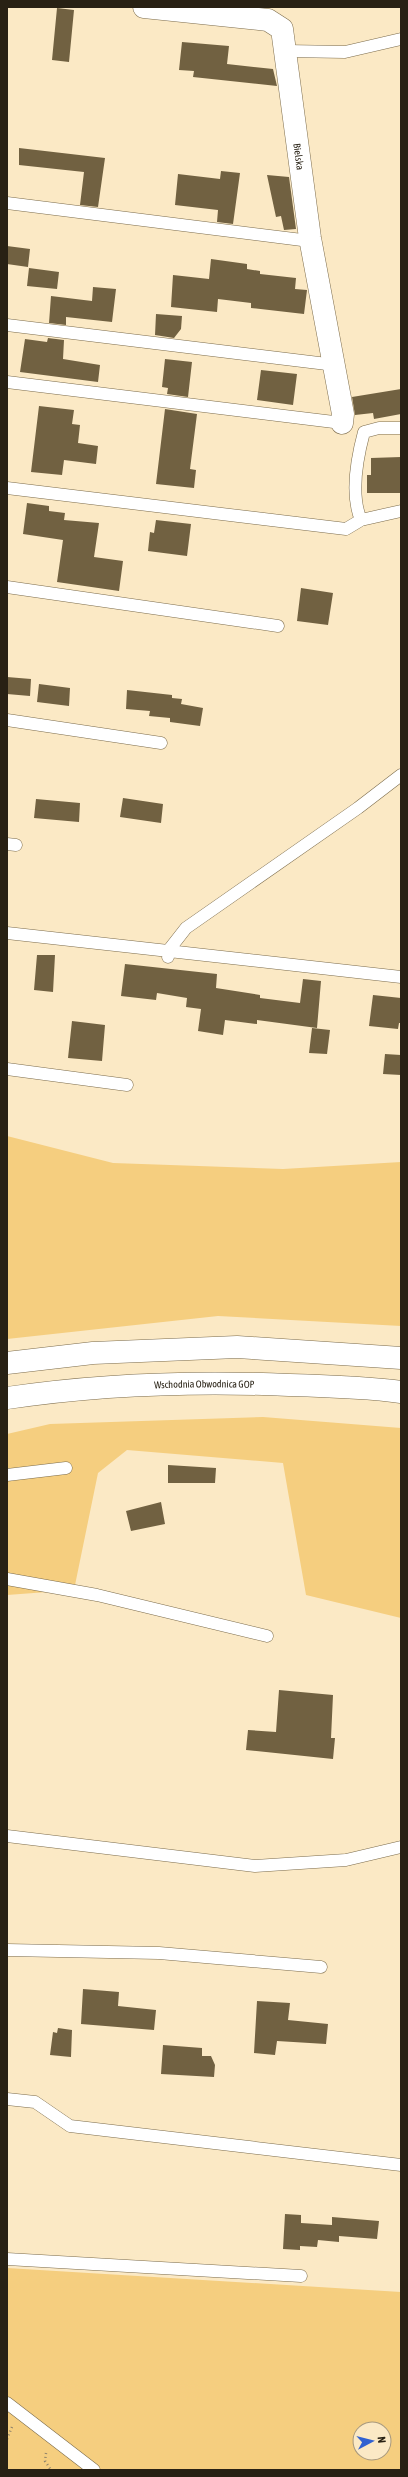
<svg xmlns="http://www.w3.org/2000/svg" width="408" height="2477" font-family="'Asap Condensed',sans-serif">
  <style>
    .green { fill: #f5ce7f; fill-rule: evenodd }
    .building { fill: #716141 }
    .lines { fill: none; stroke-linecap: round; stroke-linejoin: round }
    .service-casing { stroke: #7c6c4c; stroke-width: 13 }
    .minor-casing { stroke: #7c6c4c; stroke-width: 23 }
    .motorway-casing { stroke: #7c6c4c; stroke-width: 23 }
    .path { stroke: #8f836b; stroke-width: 2.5; stroke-dasharray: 1 3; stroke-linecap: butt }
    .service { stroke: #fff; stroke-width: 12 }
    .minor { stroke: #fff; stroke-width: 22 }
    .motorway { stroke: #fff; stroke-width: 22 }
    .labels { text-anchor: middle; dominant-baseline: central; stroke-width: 4; stroke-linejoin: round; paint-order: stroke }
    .street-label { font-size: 10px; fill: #282114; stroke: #fbe9c5 }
  </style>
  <rect width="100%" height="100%" fill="#fbe9c5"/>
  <!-- green -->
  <path class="green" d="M 7,1136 L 113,1163 L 283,1169 L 401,1162 L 401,1326 L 218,1316 L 7,1339 Z
    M 263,1417 L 401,1428 L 401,1618 L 306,1595 L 283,1463 L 127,1450 L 98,1473 L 74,1590 L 7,1595 L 7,1434 L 50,1424 Z
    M 7,2268 L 401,2292 L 401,2470 L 7,2470 ZM 360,2429 L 384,2429 L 384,2453 L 360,2453 Z"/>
  <!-- building -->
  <path class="building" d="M 57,8 L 74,10 L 69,62 L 52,60 Z
    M 182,42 L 229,46 L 227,64 L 273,69 L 277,86 L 193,77 L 194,71 L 179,70 Z
    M 19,148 L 105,158 L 98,207 L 80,205 L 84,172 L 19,165 Z
    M 221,171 L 240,173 L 233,224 L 217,222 L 218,210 L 175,205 L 178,174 L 220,179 Z
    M 267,175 L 289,177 L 296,229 L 284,230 L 281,216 L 276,217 Z
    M 7,246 L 30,249 L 28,267 L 7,264 Z
    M 211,259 L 247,264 L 247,269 L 260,271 L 260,274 L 296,278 L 295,289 L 307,290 L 304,314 L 251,308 L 251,303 L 218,299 L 217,312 L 171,307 L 173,275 L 209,279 Z
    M 29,268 L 59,272 L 57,289 L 27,286 Z
    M 93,287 L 116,289 L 112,322 L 66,317 L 66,325 L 49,323 L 51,296 L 92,301 Z
    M 156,314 L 182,316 L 181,329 L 174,338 L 155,335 Z
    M 48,338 L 64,340 L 63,359 L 100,365 L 98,382 L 20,372 L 25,339 L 47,342 Z
    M 165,359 L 192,362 L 188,397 L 167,394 L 168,388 L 162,387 Z
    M 261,370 L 297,374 L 293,405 L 257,400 Z
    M 401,389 L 401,414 L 374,419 L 373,413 L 355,415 L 352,397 Z
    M 39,406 L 74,410 L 72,424 L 80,425 L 78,443 L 98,446 L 96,464 L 64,460 L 62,475 L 31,472 Z
    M 165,409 L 197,414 L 190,469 L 196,470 L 194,488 L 156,484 Z
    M 401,457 L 401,493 L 367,493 L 367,475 L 371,475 L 371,458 Z
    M 27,503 L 49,506 L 49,511 L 65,513 L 64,520 L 99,523 L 94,557 L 123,561 L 119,591 L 57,582 L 63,540 L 23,534 Z
    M 156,520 L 191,524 L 187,556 L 148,551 L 150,532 L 154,533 Z
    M 301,588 L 333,593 L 328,625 L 297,621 Z
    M 7,677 L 31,679 L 30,696 L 7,694 Z
    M 39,684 L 70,688 L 69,706 L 37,702 Z
    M 127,690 L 172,695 L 172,698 L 182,699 L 181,704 L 203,708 L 200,726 L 170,722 L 170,718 L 149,716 L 150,711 L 126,709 Z
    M 123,798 L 163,804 L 161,823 L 120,817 Z
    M 36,799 L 80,803 L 79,822 L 34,818 Z
    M 37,955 L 55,955 L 53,992 L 34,990 Z
    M 125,964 L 217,974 L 216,988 L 260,995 L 260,998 L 300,1003 L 303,979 L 321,981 L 317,1028 L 257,1020 L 257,1024 L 225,1020 L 223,1035 L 198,1031 L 201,1009 L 186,1007 L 187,998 L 157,993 L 156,1000 L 121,996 Z
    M 373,995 L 401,998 L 401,1023 L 399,1023 L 398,1029 L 369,1026 Z
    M 72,1021 L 105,1025 L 102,1061 L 68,1058 Z
    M 312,1028 L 330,1030 L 327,1054 L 309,1053 Z
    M 385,1054 L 401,1055 L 401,1075 L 383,1074 Z
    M 168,1465 L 216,1468 L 215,1483 L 168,1483 Z
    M 161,1502 L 165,1524 L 131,1531 L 126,1511 Z
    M 279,1690 L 333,1695 L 331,1738 L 335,1738 L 333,1759 L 246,1750 L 248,1730 L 276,1732 Z
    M 83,1989 L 119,1992 L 118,2006 L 156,2010 L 154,2030 L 81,2024 Z
    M 257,2001 L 290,2003 L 288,2020 L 328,2024 L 326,2044 L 277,2041 L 275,2055 L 254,2053 Z
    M 58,2028 L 72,2030 L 71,2057 L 50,2055 L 53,2032 L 57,2033 Z
    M 163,2045 L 202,2048 L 202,2056 L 211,2056 L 215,2065 L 214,2077 L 161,2074 Z
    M 285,2214 L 301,2215 L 301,2223 L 332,2225 L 332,2217 L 379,2221 L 377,2239 L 339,2236 L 339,2242 L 318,2240 L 317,2247 L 300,2246 L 300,2250 L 283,2249 Z"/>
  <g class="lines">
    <!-- service casing -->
    <g class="service-casing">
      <path id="service" d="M 286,51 L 345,52 L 401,39
        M 7,203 L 302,240 L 310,238
        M 7,325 L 327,364 L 334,362
        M 7,382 L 342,423
        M 7,488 L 346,529 L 361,520 L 401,511
        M 361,520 C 350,494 357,458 364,432 L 379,428 L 401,428
        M 7,587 L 278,626
        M 7,720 L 161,743
        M 7,844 L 16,845
        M 7,933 L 401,977
        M 168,957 L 168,951 L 186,928 L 358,808 L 401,775
        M 7,1069 L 127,1085
        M 7,1475 L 66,1468
        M 7,1579 L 97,1595 L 267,1636
        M 7,1836 L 255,1866 L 346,1860 L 401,1847
        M 7,1950 L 159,1953 L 321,1967
        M 7,2099 L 35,2102 L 70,2126 L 401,2165
        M 7,2259 L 301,2276
        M 7,2403 L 94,2470"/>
    </g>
    <!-- minor casing -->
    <g class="minor-casing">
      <g id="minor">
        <path id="s1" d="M 144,7 L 268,20 L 282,29 L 310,238 L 343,414 L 342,423"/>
      </g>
    </g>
    <!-- motorway casing -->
    <g class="motorway-casing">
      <g id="motorway">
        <path d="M 7,1363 L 93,1353 L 237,1347 L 401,1358"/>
        <path id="s2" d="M 7,1398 C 101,1384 194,1381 289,1385 C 326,1386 364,1387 401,1392"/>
      </g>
    </g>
    <!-- path -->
    <path class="path" d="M 7,2439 L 12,2427
      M 46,2453 L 45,2461 L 51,2470"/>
    <!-- service -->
    <use href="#service" class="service"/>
    <!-- minor -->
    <use href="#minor" class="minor"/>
    <!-- motorway -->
    <use href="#motorway" class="motorway"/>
  </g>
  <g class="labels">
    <!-- street labels -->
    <g class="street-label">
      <text stroke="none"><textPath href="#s1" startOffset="270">Bielska</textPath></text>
      <text stroke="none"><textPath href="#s2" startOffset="198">Wschodnia Obwodnica GOP</textPath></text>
    </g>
  </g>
  <!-- border -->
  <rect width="408" height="2477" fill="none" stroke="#282114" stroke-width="16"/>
  <!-- north arrow -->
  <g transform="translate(372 2441) rotate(83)"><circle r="19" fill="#fbe9c5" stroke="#a7997e"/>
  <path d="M0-3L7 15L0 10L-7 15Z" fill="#3262d1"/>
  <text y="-6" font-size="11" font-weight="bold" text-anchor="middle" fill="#282114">N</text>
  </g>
</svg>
